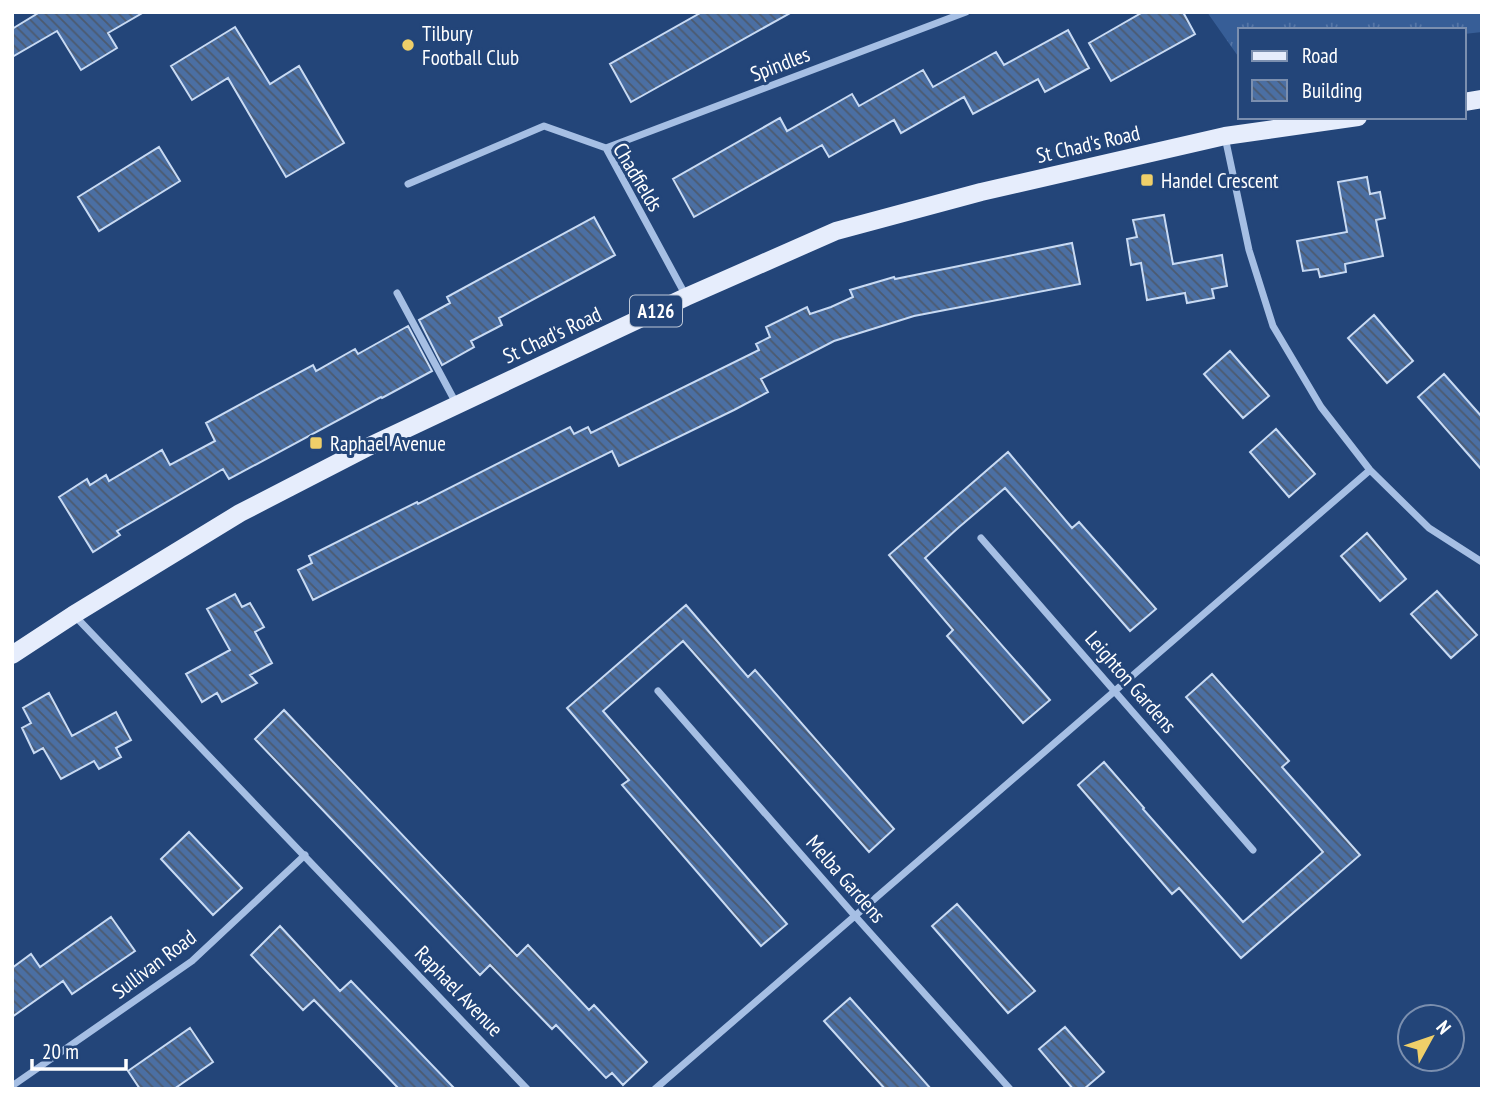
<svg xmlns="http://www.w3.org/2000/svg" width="1494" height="1101" font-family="'PT Sans Narrow',sans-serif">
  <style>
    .grass { fill: url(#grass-tufts) }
    .building { fill: url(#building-back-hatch); stroke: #c8daf3; stroke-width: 2 }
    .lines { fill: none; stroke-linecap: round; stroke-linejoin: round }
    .minor { stroke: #a6bfe4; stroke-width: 7 }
    .primary { stroke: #e6edfc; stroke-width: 18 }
    .poi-dot { fill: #efcf69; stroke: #234579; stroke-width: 2.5 }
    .labels { text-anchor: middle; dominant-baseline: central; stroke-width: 6; stroke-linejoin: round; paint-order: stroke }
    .shield { fill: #234579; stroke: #bdc7d7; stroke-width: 2 }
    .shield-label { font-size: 19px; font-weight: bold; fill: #fff }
    .poi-label { font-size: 21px; fill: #fff; stroke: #234579; text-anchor: start }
    .street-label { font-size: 21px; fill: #fff; stroke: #234579 }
  </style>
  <defs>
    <pattern id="grass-tufts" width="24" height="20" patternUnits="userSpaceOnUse" patternTransform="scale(1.75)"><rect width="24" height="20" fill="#375e97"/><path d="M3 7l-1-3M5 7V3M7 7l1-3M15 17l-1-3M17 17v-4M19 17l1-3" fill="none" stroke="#5576a7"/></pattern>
    <pattern id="building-back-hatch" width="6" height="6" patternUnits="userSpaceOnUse" patternTransform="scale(1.75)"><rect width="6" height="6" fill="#4b6fa3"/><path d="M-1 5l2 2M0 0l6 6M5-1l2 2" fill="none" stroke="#4c5a6f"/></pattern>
  </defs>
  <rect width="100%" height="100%" fill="#234579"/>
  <!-- grass -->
  <path class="grass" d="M 1207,12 L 1482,12 L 1482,32 L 1464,34 L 1464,30 L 1240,30 L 1240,59 Z"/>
  <!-- building -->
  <path class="building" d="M 40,12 L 144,12 L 108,33 L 117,48 L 81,70 L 57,31 L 12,57 L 12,29 Z
    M 702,12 L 792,12 L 631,102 L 610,64 Z
    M 1143,12 L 1183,12 L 1195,34 L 1111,81 L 1089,43 Z
    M 235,27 L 270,84 L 299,66 L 344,143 L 286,177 L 228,78 L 192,100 L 171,66 Z
    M 1068,30 L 1089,68 L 1045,92 L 1038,79 L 973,114 L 964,97 L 901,133 L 894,120 L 829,157 L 822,145 L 694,217 L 673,179 L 780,118 L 787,131 L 852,94 L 859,106 L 923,70 L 933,87 L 996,52 L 1004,65 Z
    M 159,147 L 180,181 L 99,231 L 78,197 Z
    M 1367,177 L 1370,194 L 1380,192 L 1385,218 L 1376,220 L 1383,256 L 1345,264 L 1346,272 L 1320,277 L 1318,269 L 1303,271 L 1297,241 L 1347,232 L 1338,182 Z
    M 1164,215 L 1173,264 L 1222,255 L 1227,286 L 1212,289 L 1214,298 L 1187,303 L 1185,293 L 1147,300 L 1141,263 L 1131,265 L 1127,239 L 1137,237 L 1133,220 Z
    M 594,217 L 615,255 L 499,318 L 502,325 L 471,341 L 474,347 L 442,365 L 419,320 L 450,303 L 447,297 Z
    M 1072,243 L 1080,284 L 914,316 L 834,341 L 761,379 L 768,392 L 734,410 L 619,466 L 612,451 L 313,600 L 298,570 L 312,563 L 309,556 L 417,502 L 418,504 L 570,427 L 574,434 L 588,427 L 591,433 L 759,350 L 756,344 L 770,337 L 766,327 L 807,307 L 810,314 L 831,307 L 853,297 L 850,290 L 894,277 L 895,279 Z
    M 1374,315 L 1413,361 L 1387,383 L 1348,338 Z
    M 408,326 L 432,371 L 382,398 L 381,397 L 229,479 L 223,469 L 117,531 L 120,535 L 93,552 L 59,497 L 87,479 L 90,485 L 106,475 L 109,481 L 162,450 L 170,465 L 215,441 L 206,423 L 313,365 L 316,371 L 355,349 L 358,354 Z
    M 1230,351 L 1269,396 L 1243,418 L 1204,374 Z
    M 1444,374 L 1482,417 L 1482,470 L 1418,397 Z
    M 1276,429 L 1315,474 L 1289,497 L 1250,452 Z
    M 1008,452 L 1072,528 L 1079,522 L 1156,609 L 1130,631 L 1005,488 L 958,528 L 925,558 L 1050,700 L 1023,723 L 947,636 L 953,630 L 889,555 Z
    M 1367,533 L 1406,579 L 1380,601 L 1341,556 Z
    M 1437,591 L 1477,635 L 1451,658 L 1411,614 Z
    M 235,594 L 242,607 L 250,603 L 264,627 L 255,632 L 272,663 L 250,675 L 257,683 L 222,702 L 217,693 L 202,702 L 186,674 L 230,650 L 207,609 Z
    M 686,605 L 748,677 L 755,670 L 894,829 L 869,852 L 683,641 L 603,711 L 787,924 L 761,946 L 622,785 L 629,780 L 567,708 Z
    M 1212,674 L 1289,761 L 1282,767 L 1360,855 L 1241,958 L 1179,888 L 1172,894 L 1078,785 L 1104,762 L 1144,808 L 1143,809 L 1243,922 L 1323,852 L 1186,697 Z
    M 49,693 L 72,736 L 116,712 L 131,740 L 116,748 L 121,757 L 99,769 L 94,761 L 61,779 L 43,748 L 34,753 L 22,728 L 31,723 L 23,708 Z
    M 284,710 L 517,956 L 528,945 L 589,1010 L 594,1005 L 647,1062 L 623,1085 L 612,1073 L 606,1078 L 556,1025 L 552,1029 L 490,965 L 480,975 L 255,739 Z
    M 189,832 L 242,888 L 213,915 L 161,859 Z
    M 957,904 L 1035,991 L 1008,1013 L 932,926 Z
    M 111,917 L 135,951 L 72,994 L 63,981 L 12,1017 L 12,968 L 31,954 L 40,967 Z
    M 280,926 L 340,991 L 351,981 L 455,1089 L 399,1089 L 314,1000 L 303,1010 L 251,955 Z
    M 850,998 L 908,1063 L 931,1089 L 885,1089 L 824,1021 Z
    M 1065,1027 L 1104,1072 L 1084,1089 L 1073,1089 L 1039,1049 Z
    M 190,1028 L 213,1062 L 174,1089 L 140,1089 L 128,1071 Z"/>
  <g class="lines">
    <!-- minor -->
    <path class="minor" d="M 1225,137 L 1249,250 L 1273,326 L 1321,407 L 1370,470 L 1429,528 L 1482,562
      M 606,148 L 966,12
      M 408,184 L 544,126 L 606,148 L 686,296
      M 397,293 L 457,405
      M 981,538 L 1253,850
      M 74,615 L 527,1089
      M 658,691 L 855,916 L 1010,1089
      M 12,1086 L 192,961 L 305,855
      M 655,1089 L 1370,470"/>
    <!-- primary -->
    <path class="primary" d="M 1464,102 L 1482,99
      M 12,655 L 73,615 L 240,513 L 372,445 L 686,297 L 836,231 L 981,192 L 1225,136 L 1358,117"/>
  </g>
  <!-- markers -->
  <g class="poi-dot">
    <circle cx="408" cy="45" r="7"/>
    <rect x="1140" y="173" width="14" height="14" rx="3.5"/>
    <rect x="309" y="436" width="14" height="14" rx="3.5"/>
  </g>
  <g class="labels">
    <!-- shield labels -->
    <rect class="shield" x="630" y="295.5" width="52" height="31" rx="5"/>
    <g class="shield-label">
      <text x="656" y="311">A126</text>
    </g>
    <!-- poi labels -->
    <g class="poi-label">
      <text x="422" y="33">Tilbury<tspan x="422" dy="24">Football Club</tspan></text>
      <text x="1161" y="180">Handel Crescent</text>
      <text x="330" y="443">Raphael Avenue</text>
    </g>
    <!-- street labels -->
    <g class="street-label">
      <text transform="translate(780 64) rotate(-21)">Spindles</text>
      <text transform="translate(1088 144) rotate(-13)">St Chad's Road</text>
      <text transform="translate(638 177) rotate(59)">Chadfields</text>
      <text transform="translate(552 335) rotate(-25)">St Chad's Road</text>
      <text transform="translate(1131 682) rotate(49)">Leighton Gardens</text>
      <text transform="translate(846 879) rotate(49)">Melba Gardens</text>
      <text transform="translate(154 964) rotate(-37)">Sullivan Road</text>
      <text transform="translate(459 991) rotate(46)">Raphael Avenue</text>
    </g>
  </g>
  <!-- border -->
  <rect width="1494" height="1101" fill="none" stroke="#ffffff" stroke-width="28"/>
  <!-- legend -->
  <rect x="1238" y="28" width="228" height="91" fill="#234579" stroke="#7b8faf" stroke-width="2"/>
  <rect x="1252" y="51" width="35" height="10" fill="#e6edfc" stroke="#7b8faf" stroke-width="2"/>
  <text x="1302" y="63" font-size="21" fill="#ffffff">Road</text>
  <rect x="1252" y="80" width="35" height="21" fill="url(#building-back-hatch)" stroke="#7b8faf" stroke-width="2"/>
  <text x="1302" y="98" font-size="21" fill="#ffffff">Building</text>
  <!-- north arrow -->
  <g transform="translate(1431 1038) rotate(50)"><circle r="33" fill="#234579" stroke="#7b8faf" stroke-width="2"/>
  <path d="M0-5L12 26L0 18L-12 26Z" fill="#efcf69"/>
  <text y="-10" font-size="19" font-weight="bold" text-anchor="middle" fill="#ffffff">N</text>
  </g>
  <!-- scale -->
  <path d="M32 1059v10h94v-10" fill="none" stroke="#ffffff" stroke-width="3.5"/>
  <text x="42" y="1059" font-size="21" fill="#ffffff" stroke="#234579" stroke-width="5" paint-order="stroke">20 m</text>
</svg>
